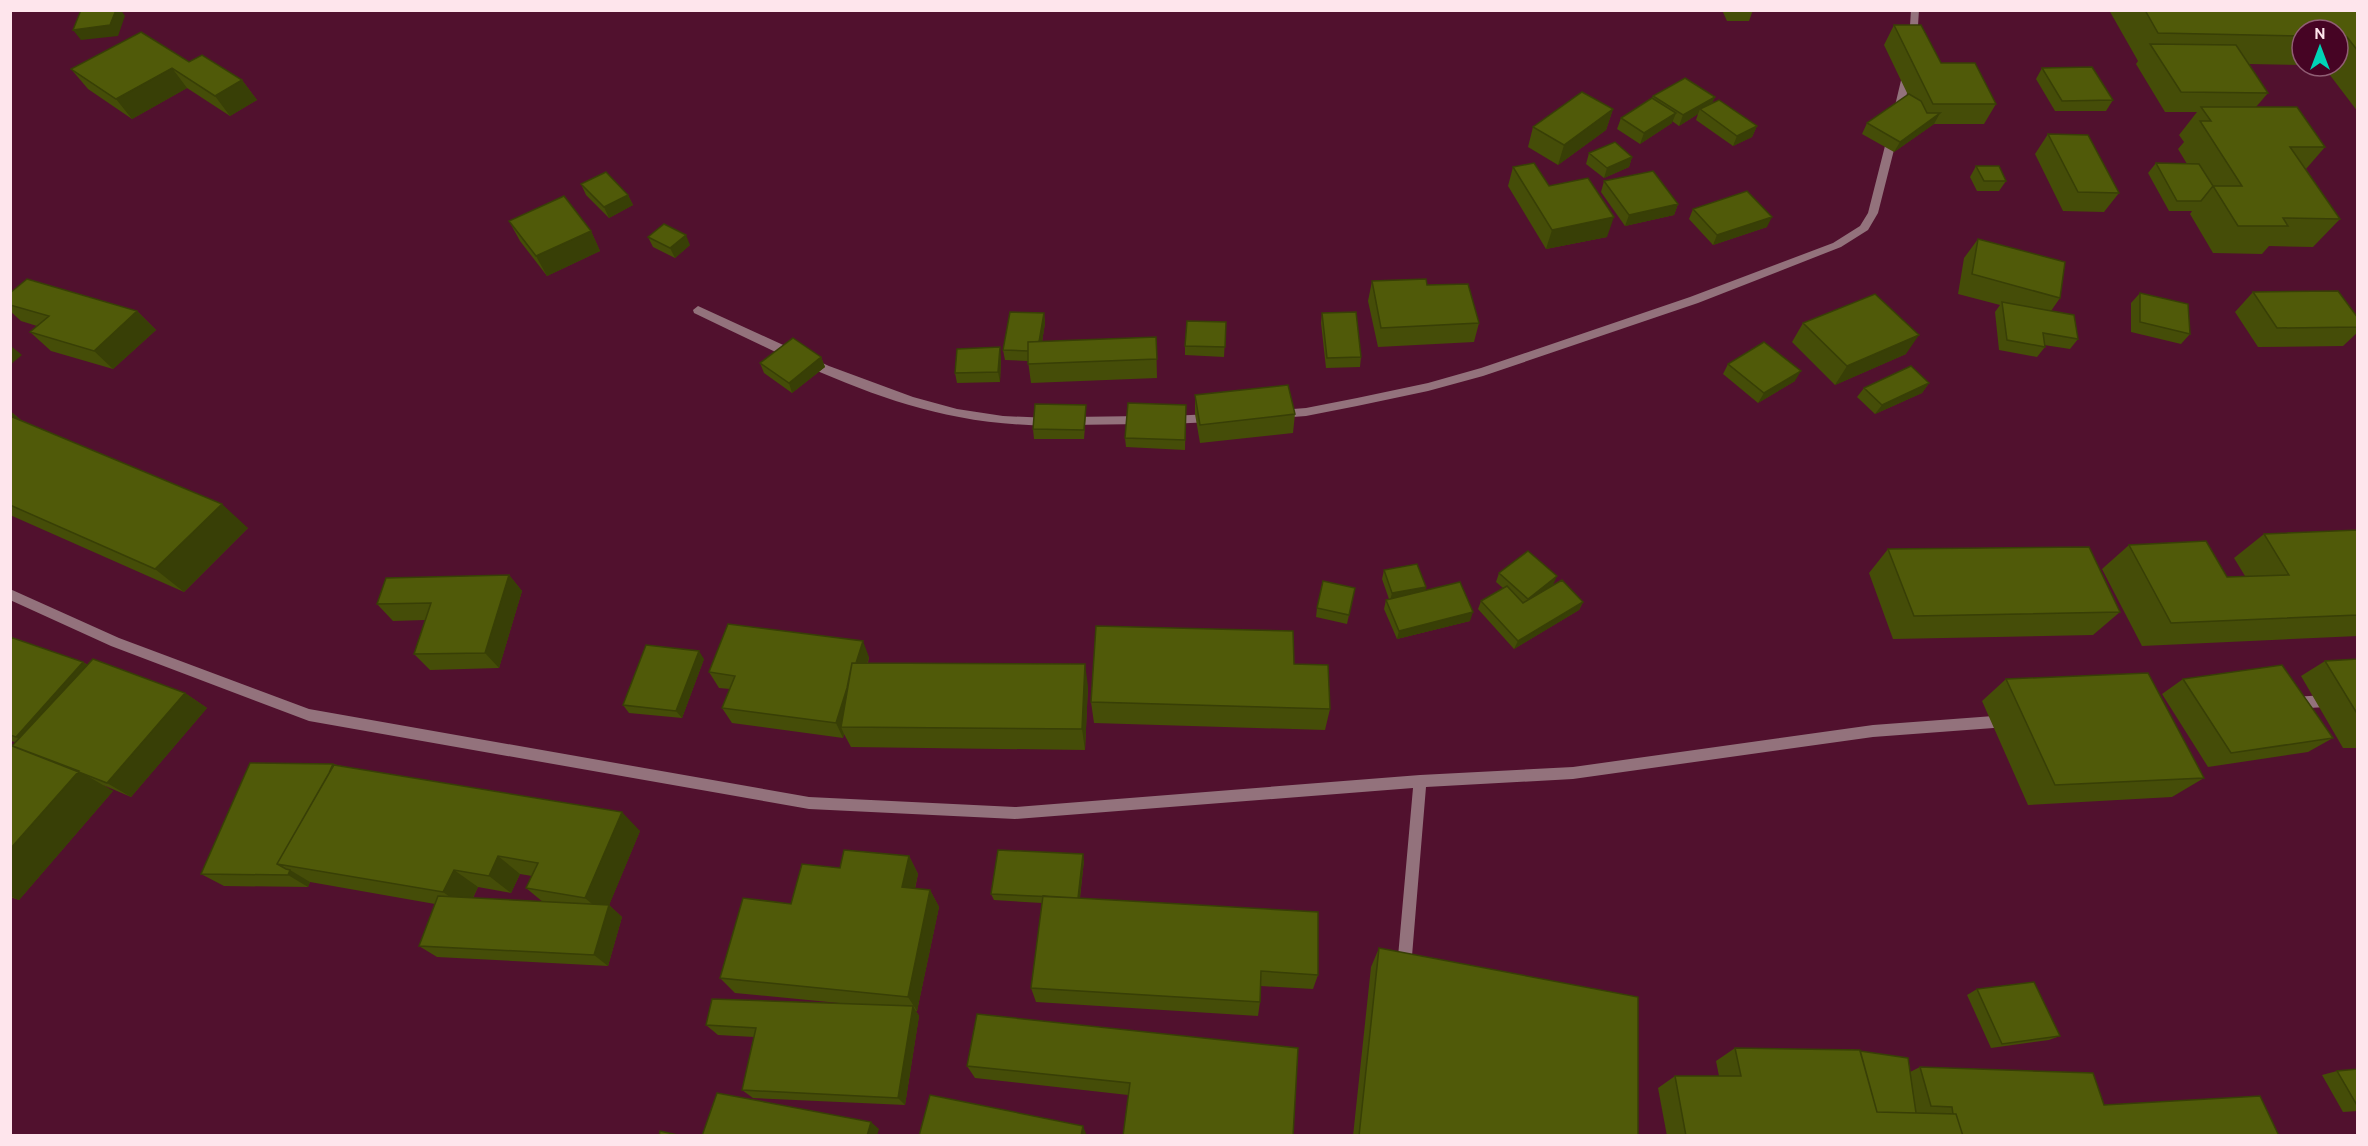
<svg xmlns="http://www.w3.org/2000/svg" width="2368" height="1146" font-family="Cabin,sans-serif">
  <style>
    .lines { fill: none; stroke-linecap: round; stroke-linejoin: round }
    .street { fill: #93727c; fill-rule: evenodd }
    .wall { fill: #454d08; fill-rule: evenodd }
    .shaded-wall { fill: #383f06 }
    .building { fill: #505a09; stroke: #383f06; stroke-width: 1.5 }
  </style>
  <rect width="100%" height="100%" fill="#51112e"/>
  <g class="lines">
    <!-- street -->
    <path class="street" d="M 1911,10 L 1919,10 L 1917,41 L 1913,44 L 1909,41 Z
      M 1907,69 L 1911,72 L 1903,114 L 1898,117 L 1893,114 L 1903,72 Z
      M 1893,131 L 1898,134 L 1878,213 L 1868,230 L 1841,247 L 1698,303 L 1483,376 L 1428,391 L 1357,406 L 1306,416 L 1280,418 L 1274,414 L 1280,410 L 1306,408 L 1357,398 L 1428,383 L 1481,368 L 1690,297 L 1833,243 L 1860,226 L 1868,213 L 1888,134 Z
      M 698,306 L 829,366 L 913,397 L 957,409 L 1003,416 L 1050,418 L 1056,422 L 1050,426 C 1019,425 989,423 959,417 C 866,400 779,353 694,313 L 693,310 Z
      M 1212,414 L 1218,418 L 1212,422 L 1169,424 L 1163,420 L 1169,416 Z
      M 1143,416 L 1149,420 L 1143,424 L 1070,425 L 1064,421 L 1070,417 Z
      M 10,589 L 119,638 L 309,709 L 809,797 L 1015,807 L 1420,775 L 1573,767 L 1873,725 L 2007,715 L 2012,717 L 2013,721 L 2012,725 L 2007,727 L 1873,737 L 1573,779 L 1426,787 L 1411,968 L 1409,973 L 1404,975 L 1399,973 L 1397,968 L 1413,788 L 1015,819 L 809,809 L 309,721 L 111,646 L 10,600 Z
      M 2358,693 L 2358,705 L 2293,709 L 2288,707 L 2287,703 L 2288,699 L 2293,697 Z"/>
  </g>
  <!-- wall -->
  <path class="wall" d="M 1722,10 L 1753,10 L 1749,21 L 1727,21 Z
    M 2109,10 L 2358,10 L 2358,112 L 2323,66 L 2338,66 L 2338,30 L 2302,30 L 2302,65 L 2249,64 L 2268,93 L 2256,107 L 2325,147 L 2306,169 L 2340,219 L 2313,247 L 2269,246 L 2262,254 L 2213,253 L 2190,214 L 2192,211 L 2169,211 L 2148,173 L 2156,163 L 2187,164 L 2178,149 L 2184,142 L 2179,135 L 2197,112 L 2165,112 L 2136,64 L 2138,61 Z
    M 1894,25 L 1941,63 L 1996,104 L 1984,124 L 1934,124 L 1894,152 L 1862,134 L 1867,123 L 1908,95 L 1884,45 Z
    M 189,62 L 242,80 L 257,100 L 230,116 L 187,88 L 132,119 L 88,89 L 71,69 Z
    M 2042,68 L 2113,100 L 2106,111 L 2055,111 L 2036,79 Z
    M 1653,96 L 1715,97 L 1712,103 L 1757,126 L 1752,137 L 1733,146 L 1696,120 L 1698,114 L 1679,126 L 1672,121 L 1672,123 L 1640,144 L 1617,129 L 1621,118 L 1652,98 Z
    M 1613,109 L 1606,130 L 1558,165 L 1528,147 L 1533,127 Z
    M 2048,134 L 2119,193 L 2104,212 L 2063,211 L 2035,154 Z
    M 1589,153 L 1632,157 L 1629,167 L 1604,178 L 1586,164 Z
    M 1976,166 L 2006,181 L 1999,191 L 1977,191 L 1970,177 Z
    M 1513,167 L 1549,186 L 1607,237 L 1546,249 L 1508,186 Z
    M 1604,181 L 1678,204 L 1674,215 L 1625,226 L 1601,192 Z
    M 581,184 L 628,195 L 633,205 L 609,218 L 586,195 Z
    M 1693,209 L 1767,227 L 1713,245 L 1689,219 Z
    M 509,221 L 591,231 L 600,251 L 547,276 L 520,241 Z
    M 648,237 L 690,245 L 675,258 L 653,247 Z
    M 1978,239 L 2060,298 L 2051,311 L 2078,339 L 2070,349 L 2044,345 L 2045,347 L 2037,357 L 1999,350 L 1995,312 L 2000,305 L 1958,294 L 1964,258 Z
    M 1372,281 L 1427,285 L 1479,323 L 1474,342 L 1378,347 L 1368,301 Z
    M 2253,292 L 2358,318 L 2358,332 L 2343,346 L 2258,347 L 2235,312 Z
    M 10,293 L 137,311 L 156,330 L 113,369 L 51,351 L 30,332 L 37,326 L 21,321 L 10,311 Z
    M 2140,293 L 2190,334 L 2181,344 L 2131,332 L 2131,303 Z
    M 1044,313 L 1045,323 L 1042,342 L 1156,337 L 1157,378 L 1031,383 L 1028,361 L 1005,360 L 1003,350 Z
    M 1322,313 L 1361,357 L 1360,367 L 1326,368 L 1321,323 Z
    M 1226,322 L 1224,357 L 1185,355 L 1185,346 Z
    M 1803,323 L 1906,354 L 1835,385 L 1792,342 Z
    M 821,357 L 825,367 L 792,393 L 764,373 L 760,363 Z
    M 1001,357 L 1000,382 L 957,383 L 955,373 Z
    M 1728,364 L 1795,381 L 1758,403 L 1723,374 Z
    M 1929,383 L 1922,393 L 1875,414 L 1857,397 L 1864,388 Z
    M 1195,395 L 1295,414 L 1293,433 L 1200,443 L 1195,414 Z
    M 1186,405 L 1185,450 L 1126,447 L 1125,438 Z
    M 10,411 L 21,420 L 248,528 L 184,592 L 10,515 Z
    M 1086,414 L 1084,439 L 1034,439 L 1033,429 Z
    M 2358,530 L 2358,636 L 2142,646 L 2102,569 L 2129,545 L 2227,577 L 2245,576 L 2234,558 L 2264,534 Z
    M 1888,549 L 2120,612 L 2093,635 L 1893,639 L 1869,573 Z
    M 1384,570 L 1426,587 L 1425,590 L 1470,621 L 1397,639 L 1384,609 L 1386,600 L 1389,599 L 1382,579 Z
    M 1499,573 L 1553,585 L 1549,588 L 1583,602 L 1579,610 L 1514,649 L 1478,609 L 1481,601 L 1503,588 L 1496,582 Z
    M 509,575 L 522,591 L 499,668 L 430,670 L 414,654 L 425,620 L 393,621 L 377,604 Z
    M 1355,588 L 1347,624 L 1316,617 L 1317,608 Z
    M 10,637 L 83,662 L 88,665 L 185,693 L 207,708 L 131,797 L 103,785 L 113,791 L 19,900 L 10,897 L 10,745 L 15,747 L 15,742 L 10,741 Z
    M 869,657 L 868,663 L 1088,686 L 1085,750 L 851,747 L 844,734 L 843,738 L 732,723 L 722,708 L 730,689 L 719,688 L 709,672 Z
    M 704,659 L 682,718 L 629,713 L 623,705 Z
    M 2358,659 L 2358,748 L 2343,748 L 2301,676 L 2325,661 Z
    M 1294,664 L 1330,709 L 1325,730 L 1094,723 L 1091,702 Z
    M 2006,679 L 2204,778 L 2172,797 L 2028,805 L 1982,701 Z
    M 2183,679 L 2333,738 L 2308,752 L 2208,767 L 2162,694 Z
    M 333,764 L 640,831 L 609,905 L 622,917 L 608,966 L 437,957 L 419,946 L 435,904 L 310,882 L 308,887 L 224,886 L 201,874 ZM 520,874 L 532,876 L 526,888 L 543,902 L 473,898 L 478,887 L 511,893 Z
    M 909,856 L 918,874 L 915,889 L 930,890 L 939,907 L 917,1011 L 916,1011 L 919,1016 L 905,1105 L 753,1098 L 742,1090 L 754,1037 L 718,1035 L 706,1025 L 849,1004 L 735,993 L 720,978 L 840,868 Z
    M 1084,860 L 1080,898 L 1318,975 L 1313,989 L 1261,986 L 1260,1002 L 1258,1016 L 1036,1002 L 1031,988 L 1042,903 L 994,900 L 991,894 Z
    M 1379,948 L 1638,1136 L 1353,1136 L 1371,967 Z
    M 1977,989 L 2060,1036 L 2049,1040 L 1991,1048 L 1967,995 Z
    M 1298,1048 L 1128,1095 L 975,1078 L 967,1066 Z
    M 1735,1048 L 1850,1050 L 1852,1049 L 1910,1072 L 1920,1067 L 2104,1105 L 2279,1136 L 1667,1136 L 1658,1088 L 1675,1076 L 1719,1076 L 1716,1061 Z
    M 2358,1069 L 2358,1111 L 2343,1112 L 2322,1075 L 2337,1071 Z"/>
  <!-- shaded-wall -->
  <path class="shaded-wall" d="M 116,10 L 121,10 L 125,16 L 118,36 L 81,40 L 73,30 Z
    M 172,68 L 187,88 L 132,119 L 116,99 Z
    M 242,80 L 257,100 L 230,116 L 215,96 Z
    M 1715,97 L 1710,107 L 1700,109 L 1698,114 L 1679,126 L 1683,115 Z
    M 1613,109 L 1606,130 L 1558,165 L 1564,145 Z
    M 1676,113 L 1672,123 L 1640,144 L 1644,133 Z
    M 1940,113 L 1934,124 L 1894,152 L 1900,142 Z
    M 1757,126 L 1752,137 L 1733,146 L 1737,136 Z
    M 1632,157 L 1629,167 L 1604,178 L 1607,168 Z
    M 628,195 L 633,205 L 609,218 L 604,207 Z
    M 1678,204 L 1674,215 L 1625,226 L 1629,215 Z
    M 1614,217 L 1607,237 L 1546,249 L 1552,230 Z
    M 1772,217 L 1767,227 L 1713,245 L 1717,235 Z
    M 591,231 L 600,251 L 547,276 L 536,256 Z
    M 686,235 L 690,245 L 675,258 L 670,248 Z
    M 137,311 L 156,330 L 113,369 L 94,351 Z
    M 1044,313 L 1045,323 L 1039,361 L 1038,351 Z
    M 1919,335 L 1906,354 L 1835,385 L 1847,366 Z
    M 10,346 L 11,346 L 22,355 L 10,365 Z
    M 1000,347 L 1001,357 L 1000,382 L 998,372 Z
    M 821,357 L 825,367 L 792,393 L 789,383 Z
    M 1801,371 L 1795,381 L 1758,403 L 1764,393 Z
    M 1929,383 L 1922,393 L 1875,414 L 1882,405 Z
    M 10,411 L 35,432 L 10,451 Z
    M 222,504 L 248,528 L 184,592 L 155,569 Z
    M 509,575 L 522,591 L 499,668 L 485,653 Z
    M 1557,576 L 1553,585 L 1524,607 L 1528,599 Z
    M 1426,587 L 1424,595 L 1390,601 L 1392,593 Z
    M 1583,602 L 1579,610 L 1514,649 L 1518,641 Z
    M 1473,612 L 1470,621 L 1397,639 L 1399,631 Z
    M 863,641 L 869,657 L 847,727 L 841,727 L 844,734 L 843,738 L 836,723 Z
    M 699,651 L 704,659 L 682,718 L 676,711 Z
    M 83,662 L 106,677 L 41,752 L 16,737 Z
    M 1085,664 L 1088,686 L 1085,750 L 1082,729 Z
    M 185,693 L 207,708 L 131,797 L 107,783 Z
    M 79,771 L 113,791 L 19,900 L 10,896 L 10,849 Z
    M 622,812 L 640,831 L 605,915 L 585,898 Z
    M 1083,854 L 1084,860 L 1079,905 L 1078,899 Z
    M 498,856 L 520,874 L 511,893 L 489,876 Z
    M 909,856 L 918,874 L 911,904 L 902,887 Z
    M 290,870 L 310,882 L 308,887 L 288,875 Z
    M 454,870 L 478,887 L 467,909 L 443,892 Z
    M 930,890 L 939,907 L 917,1011 L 908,997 Z
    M 609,905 L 622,917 L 608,966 L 594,955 Z
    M 913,1006 L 919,1016 L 905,1105 L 898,1098 Z
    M 871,1122 L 879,1129 L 877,1136 L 867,1136 Z
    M 1083,1126 L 1087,1136 L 1081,1136 Z"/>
  <!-- building -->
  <path class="building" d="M 81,10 L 116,10 L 110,25 L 73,30 Z
    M 2145,10 L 2358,10 L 2358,51 L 2347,37 L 2338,37 L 2338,30 L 2302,30 L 2302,36 L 2158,33 Z
    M 1894,25 L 1921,25 L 1941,63 L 1975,63 L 1996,104 L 1933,104 Z
    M 141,32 L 189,62 L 202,55 L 242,80 L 215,96 L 172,68 L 116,99 L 71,69 Z
    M 2150,44 L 2236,45 L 2268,93 L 2181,92 Z
    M 2092,67 L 2113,100 L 2062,101 L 2042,68 Z
    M 1685,78 L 1715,97 L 1683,115 L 1653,96 Z
    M 1582,92 L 1613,109 L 1564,145 L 1533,127 Z
    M 1909,94 L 1921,101 L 1927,113 L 1940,113 L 1900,142 L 1867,123 Z
    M 1652,98 L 1676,113 L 1644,133 L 1621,118 Z
    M 1719,100 L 1757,126 L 1737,136 L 1700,109 Z
    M 2201,107 L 2297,107 L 2325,147 L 2290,147 L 2340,219 L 2283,218 L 2288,226 L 2238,226 L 2213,186 L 2242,186 L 2200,121 L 2211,121 Z
    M 2048,134 L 2088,135 L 2119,193 L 2078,192 Z
    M 1615,142 L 1632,157 L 1607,168 L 1589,153 Z
    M 1534,163 L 1549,186 L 1588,178 L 1614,217 L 1552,230 L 1513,167 Z
    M 2156,163 L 2199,164 L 2213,186 L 2201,201 L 2177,201 Z
    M 1976,166 L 1999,166 L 2006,181 L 1984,181 Z
    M 1653,171 L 1678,204 L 1629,215 L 1604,181 Z
    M 606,172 L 628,195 L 604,207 L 581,184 Z
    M 1747,191 L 1772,217 L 1717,235 L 1693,209 Z
    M 564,196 L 591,231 L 536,256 L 509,221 Z
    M 664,224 L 686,235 L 670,248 L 648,237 Z
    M 1978,239 L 2065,262 L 2060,298 L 1972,274 Z
    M 27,279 L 137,311 L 94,351 L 30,332 L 49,316 L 10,305 L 10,293 Z
    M 1426,279 L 1427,285 L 1468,284 L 1479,323 L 1381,328 L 1372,281 Z
    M 2338,291 L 2358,318 L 2358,327 L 2277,328 L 2253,292 Z
    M 2140,293 L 2188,304 L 2190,334 L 2140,322 Z
    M 1875,294 L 1919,335 L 1847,366 L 1803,323 Z
    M 2002,302 L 2074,315 L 2078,339 L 2043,333 L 2045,347 L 2007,340 Z
    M 1010,312 L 1044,313 L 1039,342 L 1028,342 L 1028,351 L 1003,350 Z
    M 1356,312 L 1361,357 L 1327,358 L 1322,313 Z
    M 1187,321 L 1226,322 L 1225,347 L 1185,346 Z
    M 1156,337 L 1157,359 L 1028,364 L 1028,342 Z
    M 793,338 L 821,357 L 789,383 L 760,363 Z
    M 1764,342 L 1801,371 L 1764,393 L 1728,364 Z
    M 1000,347 L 998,372 L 955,373 L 957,349 Z
    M 1911,366 L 1929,383 L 1882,405 L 1864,388 Z
    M 1288,385 L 1295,414 L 1200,425 L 1195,395 Z
    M 1128,403 L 1186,405 L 1185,440 L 1125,438 Z
    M 1035,404 L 1086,405 L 1084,430 L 1033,429 Z
    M 10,416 L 222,504 L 155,569 L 10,505 Z
    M 2358,530 L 2358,615 L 2171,623 L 2129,545 L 2206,541 L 2227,577 L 2289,575 L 2264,534 Z
    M 2089,547 L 2120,612 L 1914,616 L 1888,549 Z
    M 1528,551 L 1557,576 L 1528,599 L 1499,573 Z
    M 1417,564 L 1426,587 L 1392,593 L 1384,570 Z
    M 509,575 L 485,653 L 414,654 L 431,603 L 377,604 L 386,578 Z
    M 1562,580 L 1583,602 L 1518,641 L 1481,601 L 1507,586 L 1523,603 Z
    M 1323,581 L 1355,588 L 1349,615 L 1317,608 Z
    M 1460,582 L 1473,612 L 1399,631 L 1386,600 Z
    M 728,624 L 863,641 L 856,663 L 852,663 L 847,688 L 836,723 L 722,708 L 735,676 L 709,672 Z
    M 1096,626 L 1293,631 L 1294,664 L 1328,665 L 1330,709 L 1091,702 Z
    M 10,637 L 83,662 L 16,737 L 10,735 Z
    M 646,645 L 699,651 L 676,711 L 623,705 Z
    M 93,659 L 185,693 L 107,783 L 12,746 Z
    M 2358,659 L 2358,715 L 2325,661 Z
    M 852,663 L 1085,664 L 1082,729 L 841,727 Z
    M 2282,665 L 2333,738 L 2231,753 L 2183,679 Z
    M 2148,673 L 2204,778 L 2055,785 L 2006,679 Z
    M 10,745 L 79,771 L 10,849 Z
    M 250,763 L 333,764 L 329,773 L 277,864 L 286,869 L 290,870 L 288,875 L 201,874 Z
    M 334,765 L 622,812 L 585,898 L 526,888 L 538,863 L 498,856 L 489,876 L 454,870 L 443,892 L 277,864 Z
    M 844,850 L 909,856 L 902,887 L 930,890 L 908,997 L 720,978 L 743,898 L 791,904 L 802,864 L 840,868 Z
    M 998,850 L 1083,854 L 1078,898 L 991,894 Z
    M 438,896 L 609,905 L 594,955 L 419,946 Z
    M 1043,896 L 1318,912 L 1318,975 L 1261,971 L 1260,1002 L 1031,988 Z
    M 1379,948 L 1638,997 L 1638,1136 L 1359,1136 Z
    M 2034,982 L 2060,1036 L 2002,1044 L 1977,989 Z
    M 712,999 L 913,1006 L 898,1098 L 742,1090 L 756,1028 L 706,1025 Z
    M 977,1014 L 1298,1048 L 1293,1136 L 1123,1136 L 1130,1083 L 967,1066 Z
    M 1735,1048 L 1860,1050 L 1877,1112 L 1956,1114 L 1963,1136 L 1686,1136 L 1675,1076 L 1741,1076 Z
    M 1860,1051 L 1908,1058 L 1916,1113 L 1877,1112 Z
    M 1920,1067 L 2093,1073 L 2104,1105 L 2260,1096 L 2279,1136 L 1963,1136 L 1956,1114 L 1953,1114 L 1952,1107 L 1931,1106 Z
    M 2358,1069 L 2358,1107 L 2337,1071 Z
    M 717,1093 L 871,1122 L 867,1136 L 702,1136 Z
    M 930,1095 L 1083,1126 L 1081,1136 L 919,1136 Z
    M 660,1131 L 682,1136 L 659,1136 Z"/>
  <!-- border -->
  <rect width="2368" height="1146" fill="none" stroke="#fee5ec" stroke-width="24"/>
  <!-- north arrow -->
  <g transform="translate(2320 48)"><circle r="28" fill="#460424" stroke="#905e74" stroke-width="1.5"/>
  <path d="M0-4.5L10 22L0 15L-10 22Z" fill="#00d5b7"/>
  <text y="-9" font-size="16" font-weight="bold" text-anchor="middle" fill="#fee5ec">N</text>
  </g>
</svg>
